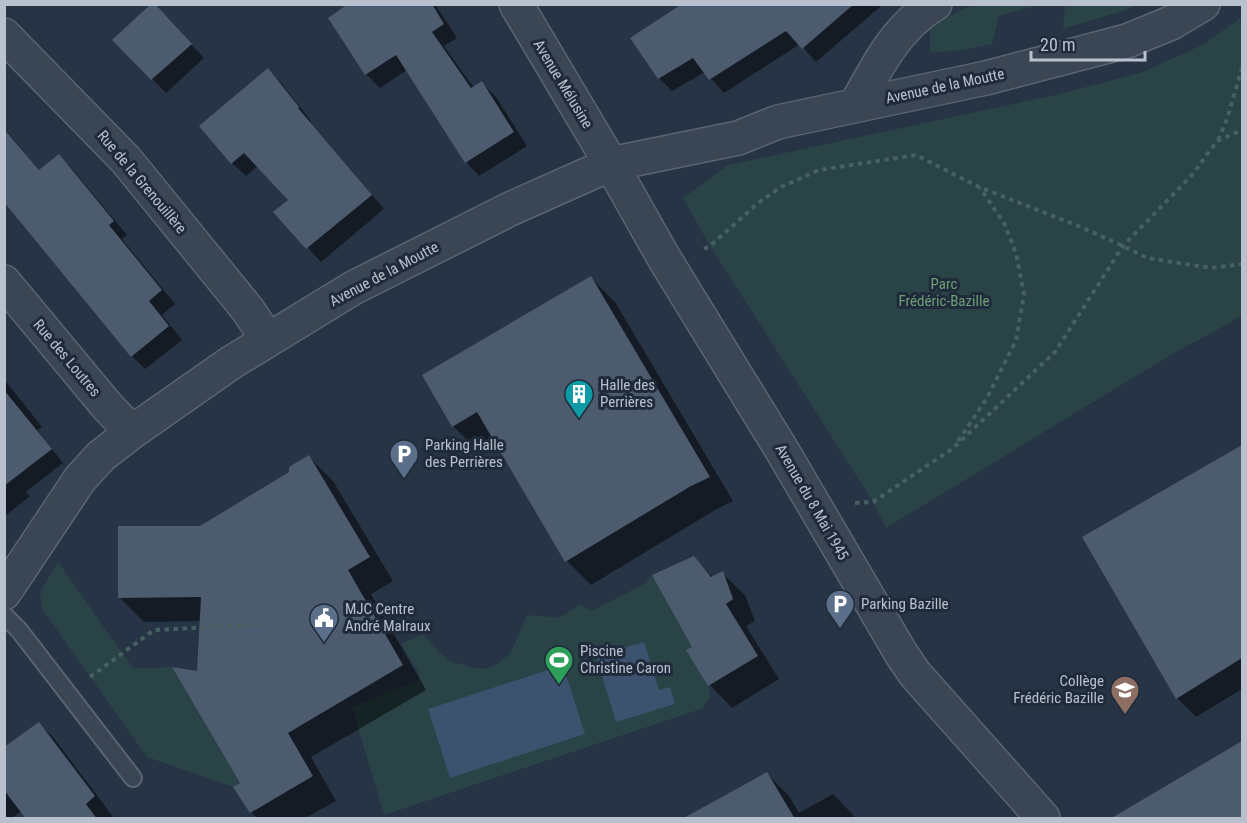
<svg xmlns="http://www.w3.org/2000/svg" width="1247" height="823" font-family="'Roboto Condensed',sans-serif">
  <style>
    .green { fill: #294346 }
    .water { fill: #3c526e }
    .shadow { fill: #0007 }
    .building { fill: #4d5b6e }
    .lines { fill: none; stroke-linecap: round; stroke-linejoin: round }
    .lane-casing { stroke: #5a6472; stroke-width: 20 }
    .street-casing { stroke: #5a6472; stroke-width: 36 }
    .path { stroke: #476062; stroke-width: 4; stroke-dasharray: 4.5 4.5; stroke-linecap: butt }
    .lane { stroke: #3b4654; stroke-width: 16 }
    .street { stroke: #3b4654; stroke-width: 33 }
    .labels { text-anchor: middle; dominant-baseline: central; stroke-width: 6; stroke-linejoin: round; paint-order: stroke }
    .street-label { font-size: 15px; fill: #b9c1ce; stroke: #1f2b3a }
    .park-label { font-size: 15px; fill: #6f9f79; stroke: #1f2b3a }
    .poi-label { font-size: 15px; fill: #b9c1ce; stroke: #1f2b3a; text-anchor: start }
  </style>
  <rect width="100%" height="100%" fill="#263445"/>
  <!-- green -->
  <path class="green" d="M 972,5 L 1039,5 L 999,16 L 992,44 L 962,50 L 930,53 L 930,26 Z
    M 1065,5 L 1065,4 L 1137,5 L 1126,10 L 1063,29 Z
    M 1242,17 L 1242,315 L 1212,333 L 1181,349 L 886,528 L 873,502 L 710,246 L 683,198 L 728,165 L 1055,95 L 1140,73 L 1202,45 Z
    M 694,556 L 711,577 L 723,571 L 733,599 L 726,604 L 758,656 L 709,686 L 711,697 L 701,709 L 384,815 L 352,707 L 417,681 L 420,675 L 401,644 L 423,634 L 433,646 L 449,661 L 472,667 L 485,669 L 499,663 L 511,652 L 527,615 L 559,618 L 580,604 L 591,611 L 644,584 L 650,576 Z
    M 58,562 L 133,668 L 172,667 L 240,783 L 233,787 L 147,757 L 42,609 L 40,592 Z"/>
  <!-- water -->
  <path class="water" d="M 644,642 L 659,690 L 670,687 L 675,704 L 616,722 L 596,656 Z
    M 563,665 L 585,734 L 450,778 L 428,709 Z"/>
  <!-- shadow -->
  <path class="shadow" d="M 390,4 L 435,4 L 457,38 L 444,46 L 474,88 L 482,83 L 496,97 L 527,146 L 479,176 L 466,162 L 407,70 L 380,88 L 366,74 L 330,18 Z
    M 759,4 L 878,4 L 880,7 L 816,62 L 800,44 L 724,93 L 705,72 L 672,91 L 659,78 Z
    M 167,19 L 204,58 L 166,93 L 115,40 Z
    M 268,70 L 281,83 L 311,121 L 310,122 L 384,209 L 321,262 L 276,213 L 290,200 L 258,166 L 246,176 L 232,163 L 201,127 Z
    M 4,128 L 40,171 L 59,156 L 72,169 L 127,235 L 122,239 L 175,304 L 162,315 L 182,340 L 145,369 L 132,356 L 4,200 Z
    M 591,278 L 615,302 L 733,501 L 715,510 L 591,585 L 567,561 L 495,440 L 478,450 L 453,426 Z
    M 4,379 L 42,427 L 37,430 L 63,463 L 26,492 L 30,496 L 4,517 Z
    M 1242,446 L 1242,689 L 1196,717 L 1177,698 L 1084,538 Z
    M 309,457 L 333,481 L 393,581 L 371,594 L 426,690 L 311,757 L 336,801 L 305,818 L 257,818 L 251,812 L 242,783 L 199,673 L 201,621 L 144,622 L 120,598 L 200,527 L 291,472 Z
    M 693,558 L 714,578 L 722,573 L 745,595 L 755,621 L 746,626 L 779,679 L 732,708 L 710,685 L 688,651 L 694,648 Z
    M 39,724 L 53,737 L 114,818 L 50,818 L 37,800 L 12,818 L 4,818 L 4,747 Z
    M 1242,743 L 1242,818 L 1153,818 L 1143,801 Z
    M 767,774 L 789,796 L 799,813 L 833,794 L 856,818 L 687,818 Z"/>
  <!-- building -->
  <path class="building" d="M 151,4 L 155,4 L 192,44 L 151,80 L 112,40 Z
    M 348,4 L 432,4 L 444,24 L 432,32 L 471,88 L 482,81 L 514,132 L 465,163 L 396,55 L 365,75 L 328,18 Z
    M 682,4 L 854,4 L 802,49 L 786,31 L 709,80 L 693,58 L 658,79 L 630,38 Z
    M 268,68 L 299,107 L 298,108 L 372,195 L 306,249 L 273,212 L 288,200 L 244,153 L 231,164 L 199,126 Z
    M 4,129 L 39,170 L 59,154 L 114,221 L 109,225 L 162,290 L 149,301 L 169,326 L 131,357 L 4,202 Z
    M 591,276 L 710,477 L 691,486 L 565,562 L 477,412 L 452,427 L 422,375 Z
    M 4,390 L 52,449 L 4,486 Z
    M 1242,445 L 1242,658 L 1176,699 L 1082,537 Z
    M 309,455 L 370,557 L 348,570 L 403,665 L 288,733 L 313,776 L 250,813 L 233,787 L 240,783 L 172,667 L 197,671 L 201,597 L 118,598 L 118,526 L 200,526 L 289,472 L 289,467 Z
    M 694,556 L 711,577 L 723,571 L 733,599 L 726,604 L 758,656 L 708,686 L 686,650 L 692,647 L 652,575 Z
    M 39,722 L 95,796 L 86,804 L 97,819 L 26,819 L 4,790 L 4,747 Z
    M 1242,741 L 1242,819 L 1110,819 Z
    M 767,772 L 795,819 L 682,819 Z"/>
  <g class="lines">
    <!-- lane casing -->
    <g class="lane-casing">
      <path id="lane" d="M 4,615 L 19,630 L 133,778"/>
    </g>
    <!-- street casing -->
    <g class="street-casing">
      <path id="street" d="M 516,4 L 611,164 L 664,258 L 783,452 L 902,655 L 915,674 L 1043,818
        M 4,35 L 126,160 L 248,310 L 268,340
        M 856,105 C 876,68 897,26 935,4
        M 4,282 L 107,406 L 132,432
        M 4,593 L 80,479 L 101,456 L 132,432 L 232,362 L 353,288 L 510,209 L 611,164 L 738,138 L 778,122 L 986,78 L 1127,41 L 1171,23 L 1203,4"/>
    </g>
    <!-- path -->
    <path class="path" d="M 1218,140 L 1227,119 L 1242,68
      M 704,249 L 710,246 L 758,203 L 781,187 L 819,170 L 916,155 L 979,187 L 1081,227 L 1123,246 L 1147,258 L 1211,268 L 1242,264
      M 958,441 L 987,398 L 1016,340 L 1024,295 L 1016,253 L 1004,223 L 980,188
      M 855,503 L 873,502 L 952,449 L 1055,352 L 1123,246 L 1192,175 L 1217,141 L 1242,130
      M 90,677 L 154,630 L 264,624"/>
    <!-- lane -->
    <use href="#lane" class="lane"/>
    <!-- street -->
    <use href="#street" class="street"/>
  </g>
  <!-- icons -->
  <defs>
    <g id="building-pin" transform="scale(1.5)"><path d="M0 17L-7.5 6A9.5 9.5 0 1 1 7.5 6Z" fill="#0f9aa8" stroke="#1f2b3a"/><path d="M-4-6H4V6H1V3H-1V6H-4ZM-2.5-4.3h1.7v1.8h-1.7ZM.8-4.3h1.7v1.8H.8ZM-2.5-1h1.7V.8h-1.7ZM.8-1h1.7V.8H.8Z" fill="#fff"/></g>
    <g id="parking-pin" transform="scale(1.5)"><path d="M0 17L-7.5 6A9.5 9.5 0 1 1 7.5 6Z" fill="#5c6f8a" stroke="#1f2b3a"/><path d="M-3.5-5.5H1a3.5 3.5 0 0 1 0 7H-1V5.5H-3.5ZM-1-3.4V-.6H.8a1.4 1.4 0 0 0 0-2.8Z" fill="#fff"/></g>
    <g id="civic-pin" transform="scale(1.5)"><path d="M0 17L-7.5 6A9.5 9.5 0 1 1 7.5 6Z" fill="#5c6f8a" stroke="#1f2b3a"/><path d="M-.6-6.5H3V-4.5H.6V-3L4-1V1h2V6H-6V1h2V-1L-.6-3ZM-1.2 2.5V6h2.4V2.5Z" fill="#fff"/></g>
    <g id="stadium-pin" transform="scale(1.5)"><path d="M0 17L-7.5 6A9.5 9.5 0 1 1 7.5 6Z" fill="#2e9e5b" stroke="#1f2b3a"/><path d="M0-5a6.5 5 0 1 0 0 10a6.5 5 0 1 0 0-10ZM-3.5-1.8h7v3.6h-7Z" fill="#fff"/></g>
    <g id="school-pin" transform="scale(1.5)"><path d="M0 17L-7.5 6A9.5 9.5 0 1 1 7.5 6Z" fill="#8d6e63" stroke="#1f2b3a"/><path d="M0-5L7-2L0 1L-7-2ZM-4 1L0 2.5L4 1V4Q0 6-4 4Z" fill="#fff"/></g>
  </defs>
  <g fill-rule="evenodd">
    <use href="#building-pin" x="579" y="394"/>
    <use href="#parking-pin" x="404" y="454"/>
    <use href="#parking-pin" x="840" y="604"/>
    <use href="#civic-pin" x="324" y="618"/>
    <use href="#stadium-pin" x="559" y="660"/>
    <use href="#school-pin" x="1125" y="690"/>
  </g>
  <g class="labels">
    <!-- street labels -->
    <g class="street-label">
      <text transform="translate(563 84) rotate(59)">Avenue Mélusine</text>
      <text transform="translate(945 86) rotate(-12)">Avenue de la Moutte</text>
      <text transform="translate(142 182) rotate(50)">Rue de la Grenouillère</text>
      <text transform="translate(384 274) rotate(-28)">Avenue de la Moutte</text>
      <text transform="translate(67 358) rotate(50)">Rue des Loutres</text>
      <text transform="translate(812 502) rotate(60)">Avenue du 8 Mai 1945</text>
    </g>
    <!-- park labels -->
    <g class="park-label">
      <text x="944" y="284">Parc<tspan x="944" dy="17">Frédéric-Bazille</tspan></text>
    </g>
    <!-- poi labels -->
    <g class="poi-label">
      <text x="600" y="385">Halle des<tspan x="600" dy="17">Perrières</tspan></text>
      <text x="425" y="445">Parking Halle<tspan x="425" dy="17">des Perrières</tspan></text>
      <text x="861" y="604">Parking Bazille</text>
      <text x="345" y="609">MJC Centre<tspan x="345" dy="17">André Malraux</tspan></text>
      <text x="580" y="651">Piscine<tspan x="580" dy="17">Christine Caron</tspan></text>
      <text x="1104" y="681" text-anchor="end">Collège<tspan x="1104" dy="17">Frédéric Bazille</tspan></text>
    </g>
  </g>
  <!-- border -->
  <rect width="1247" height="823" fill="none" stroke="#b9c1ce" stroke-width="12"/>
  <!-- scale -->
  <path d="M1031 51v9h114v-9" fill="none" stroke="#b9c1ce" stroke-width="3"/>
  <text x="1040" y="51" font-size="18" fill="#b9c1ce" stroke="#1f2b3a" stroke-width="4.5" paint-order="stroke">20 m</text>
</svg>
